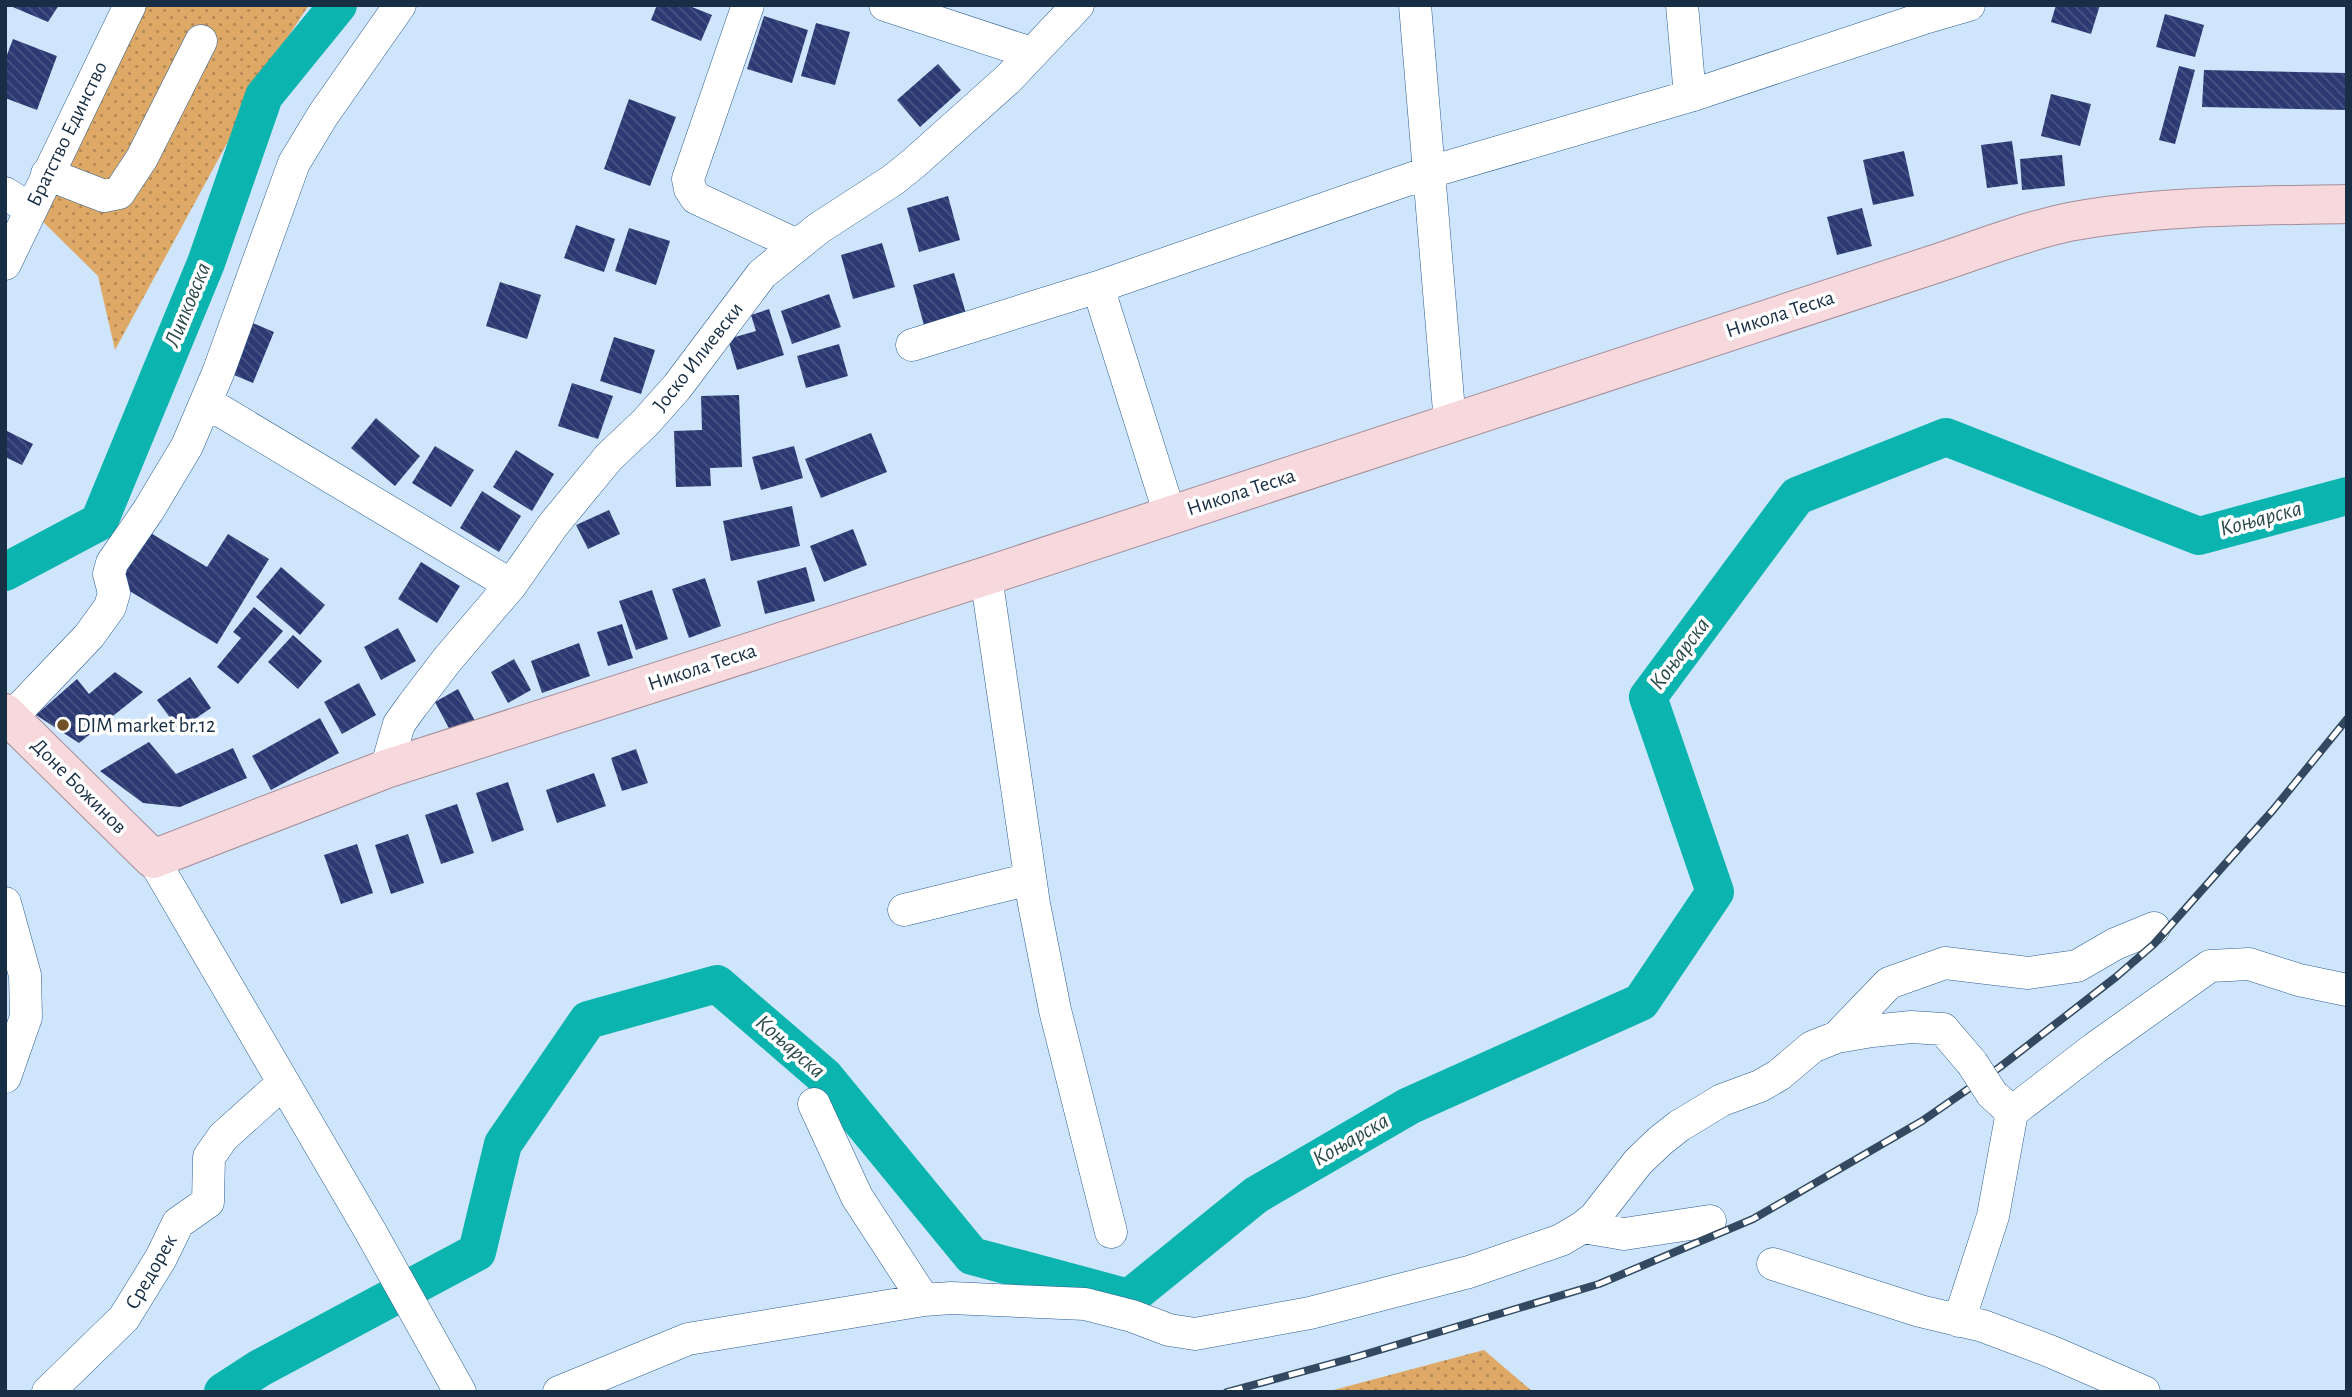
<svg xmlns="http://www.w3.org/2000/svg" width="2352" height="1397" font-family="'Alegreya Sans',sans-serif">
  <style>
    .green { fill: url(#green-dots) }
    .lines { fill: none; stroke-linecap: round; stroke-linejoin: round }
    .river { stroke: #0cb4af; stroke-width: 38 }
    .building { fill: url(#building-back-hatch) }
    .minor-casing { stroke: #2c5e91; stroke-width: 33 }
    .major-casing { stroke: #a58d98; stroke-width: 40 }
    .minor { stroke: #fff; stroke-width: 32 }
    .major { stroke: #f7d9dd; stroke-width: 38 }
    .rail-casing { stroke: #33495f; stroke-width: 8 }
    .rail { stroke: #fff; stroke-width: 5; stroke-dasharray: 16; stroke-linecap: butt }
    .minor-bridge-casing { stroke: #2c5e91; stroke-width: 33; stroke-linecap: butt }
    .minor-bridge { stroke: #fff; stroke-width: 32 }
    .poi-dot { fill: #705026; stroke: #fff; stroke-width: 2.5 }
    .labels { text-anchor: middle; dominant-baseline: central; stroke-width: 7; stroke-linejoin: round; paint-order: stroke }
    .street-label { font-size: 21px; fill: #182e44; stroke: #fff }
    .poi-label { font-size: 21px; fill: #182e44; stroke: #fff; text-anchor: start }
    .water-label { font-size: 23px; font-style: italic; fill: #2c4a48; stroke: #fff }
  </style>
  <defs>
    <pattern id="green-dots" width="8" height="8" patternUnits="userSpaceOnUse" patternTransform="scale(1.75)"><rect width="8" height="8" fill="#dea866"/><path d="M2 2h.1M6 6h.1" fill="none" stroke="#b38956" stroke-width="1.8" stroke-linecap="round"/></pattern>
    <pattern id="building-back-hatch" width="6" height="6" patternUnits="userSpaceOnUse" patternTransform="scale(1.75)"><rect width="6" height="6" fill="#2c3972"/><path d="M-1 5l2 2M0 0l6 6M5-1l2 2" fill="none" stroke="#485483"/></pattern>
  </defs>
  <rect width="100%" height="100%" fill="#cfe5fc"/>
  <!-- green -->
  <path class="green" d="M 143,5 L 309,5 L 270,64 L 115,350 L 98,276 L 31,210 Z
    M 1484,1350 L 1533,1392 L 1326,1392 Z"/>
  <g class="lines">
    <!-- river -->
    <path class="river" d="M 5,572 L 99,522 L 206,263 L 264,96 L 338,5
      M 223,1392 L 260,1368 L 477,1252 L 503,1144 L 588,1020 L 717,984 L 825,1077 L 972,1256 L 1129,1298 L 1256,1195 L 1409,1106 L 1641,1002 L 1715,892 L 1648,697 L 1797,496 L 1946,437 L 2199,536 L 2347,496"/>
  </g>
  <!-- building -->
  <path class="building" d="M 8,5 L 59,5 L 48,22 Z
    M 657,5 L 687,5 L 712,15 L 701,41 L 651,20 Z
    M 2056,5 L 2100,5 L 2091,34 L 2051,22 Z
    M 2165,14 L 2204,25 L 2195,57 L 2156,47 Z
    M 764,16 L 808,30 L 792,83 L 747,69 Z
    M 816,23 L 850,32 L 835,85 L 801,76 Z
    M 13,39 L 57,56 L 37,110 L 5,98 L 5,60 Z
    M 938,64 L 961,90 L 920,127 L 897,100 Z
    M 2179,66 L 2195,70 L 2175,144 L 2159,140 Z
    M 2204,70 L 2347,73 L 2347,110 L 2202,107 Z
    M 2051,94 L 2091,104 L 2080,146 L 2041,136 Z
    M 629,99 L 676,117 L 650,186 L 604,169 Z
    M 2012,141 L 2018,184 L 1987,188 L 1981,145 Z
    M 1904,151 L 1914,196 L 1873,205 L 1863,160 Z
    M 2062,155 L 2065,186 L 2022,190 L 2020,159 Z
    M 948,196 L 960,240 L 919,252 L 907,208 Z
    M 1862,208 L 1872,246 L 1837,255 L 1827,217 Z
    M 576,225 L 615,239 L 604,272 L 564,258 Z
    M 629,228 L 670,241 L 656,285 L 615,271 Z
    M 882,243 L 895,287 L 853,299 L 841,255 Z
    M 954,273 L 967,317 L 925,329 L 913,285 Z
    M 500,282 L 541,295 L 527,339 L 486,326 Z
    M 829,294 L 841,327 L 792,344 L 781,311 Z
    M 769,309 L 784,355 L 737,370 L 728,339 L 756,331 L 751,315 Z
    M 248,321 L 274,332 L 253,383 L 227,372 Z
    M 614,337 L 655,350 L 641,394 L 600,381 Z
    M 839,344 L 848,376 L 806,388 L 797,356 Z
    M 572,383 L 613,396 L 598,439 L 558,426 Z
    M 739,395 L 742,467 L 710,468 L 711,486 L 676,487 L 674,431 L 702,430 L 701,396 Z
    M 376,418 L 420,456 L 395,486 L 351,448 Z
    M 5,430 L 33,444 L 22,465 L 5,457 Z
    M 871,433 L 887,472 L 821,498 L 805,459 Z
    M 435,446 L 474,470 L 451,507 L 412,483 Z
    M 794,446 L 803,478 L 761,490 L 752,457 Z
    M 516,450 L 554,474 L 532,511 L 493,487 Z
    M 482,491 L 521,516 L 499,552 L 460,528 Z
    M 792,506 L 800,546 L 731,561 L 723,521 Z
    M 609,510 L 620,534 L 588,549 L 576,525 Z
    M 853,529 L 867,565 L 824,582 L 810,546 Z
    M 149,532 L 207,567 L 228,534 L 269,559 L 217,644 L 118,584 Z
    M 421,562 L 460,586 L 437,623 L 398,599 Z
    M 281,567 L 325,605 L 300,635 L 256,597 Z
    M 806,567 L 815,601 L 765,614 L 757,581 Z
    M 705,578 L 721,626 L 689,638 L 672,589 Z
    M 652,590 L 668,639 L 636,650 L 619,601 Z
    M 254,607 L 283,631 L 238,684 L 217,667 L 241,638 L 233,632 Z
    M 622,624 L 633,658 L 608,666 L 597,632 Z
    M 398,628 L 416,661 L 381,680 L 364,647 Z
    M 293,635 L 322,661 L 298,689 L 268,662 Z
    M 579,643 L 590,676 L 542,693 L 531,661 Z
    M 514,659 L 531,690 L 508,703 L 491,672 Z
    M 115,672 L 143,692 L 79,743 L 36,715 L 77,679 L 89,694 Z
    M 190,677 L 211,708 L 179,730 L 157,700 Z
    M 359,683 L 376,715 L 342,734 L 324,702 Z
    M 458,689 L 475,721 L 452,734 L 435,702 Z
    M 320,718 L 339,753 L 271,790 L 252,756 Z
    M 149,742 L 176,774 L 233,748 L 247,778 L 180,807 L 143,803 L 100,771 Z
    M 636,749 L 648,783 L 622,791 L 611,758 Z
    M 594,773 L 606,806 L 557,823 L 546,790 Z
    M 508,782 L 524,830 L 492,842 L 476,793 Z
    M 457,804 L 474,853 L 441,864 L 425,815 Z
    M 408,834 L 424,883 L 391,894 L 375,845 Z
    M 357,844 L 373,893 L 341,904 L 324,855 Z"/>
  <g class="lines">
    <!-- minor casing -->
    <g class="minor-casing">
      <path id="minor" d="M 748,5 L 688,179 L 690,189 L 696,198 L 797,245
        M 885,5 L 1031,53
        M 1415,5 L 1450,423
        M 1682,5 L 1690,96
        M 47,174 L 104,196 L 119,193 L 142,158 L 201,41
        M 5,193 L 31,210
        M 5,264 L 130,5
        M 1098,287 L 1170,515
        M 912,345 L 1098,287 L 1430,172 L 1690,96 L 1921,19 L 1969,5
        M 206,402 L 511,585
        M 986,576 L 1034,904 L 1055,1010 L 1111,1232
        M 5,724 L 89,636 L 110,607 L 114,593 L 109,574 L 112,563 L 148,511 L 187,446 L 218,373 L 294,163 L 323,115 L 400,5
        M 386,769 L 399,724 L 412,706 L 447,660 L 511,585 L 553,525 L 609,457 L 645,423 L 677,387 L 762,274 L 819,228 L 893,180 L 914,163 L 1008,79 L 1078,5
        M 153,859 L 369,1229 L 460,1392
        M 5,903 L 25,975 L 26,1017 L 5,1077
        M 904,910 L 1030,879
        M 1837,1037 L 1889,983 L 1945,963 L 2028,973 L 2077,966 L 2115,944 L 2154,928
        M 1992,1094 L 2012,1112 L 2095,1048 L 2210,966 L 2249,964 L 2299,980 L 2347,990
        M 814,1104 L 857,1197 L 924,1300
        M 1583,1227 L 1624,1234 L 1710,1221
        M 1773,1264 L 1920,1311 L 1983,1326 L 2052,1352 L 2144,1392
        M 1959,1321 L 1993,1216 L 2012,1112
        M 48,1392 L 124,1318 L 161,1258 L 178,1223 L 208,1202 L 209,1157 L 223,1137 L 283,1083
        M 559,1392 L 688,1339 L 924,1300 L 951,1298 L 1085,1304 L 1132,1316 L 1169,1330 L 1195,1334 L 1310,1313 L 1469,1272 L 1561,1240 L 1583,1227 L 1595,1217 L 1638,1162 L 1660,1141 L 1679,1126 L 1722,1100 L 1760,1086 L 1779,1075 L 1812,1047 L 1837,1037 L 1872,1031 L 1911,1027 L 1943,1029 L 1972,1063"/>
    </g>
    <!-- major casing -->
    <g class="major-casing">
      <path id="major" d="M 5,713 L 153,859 L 386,769 L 986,576 L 1941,262 C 1983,248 2026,231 2069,222 C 2159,205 2256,206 2347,204"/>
    </g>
    <!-- minor -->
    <use href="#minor" class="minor"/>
    <!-- major -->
    <use href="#major" class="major"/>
    <!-- rail casing -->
    <g class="rail-casing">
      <path id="rail" d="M 1227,1392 L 1356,1357 L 1599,1284 L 1753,1219 L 1922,1121 L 2000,1067 L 2116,977 L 2154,944 L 2273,810 L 2347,719"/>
    </g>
    <!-- rail -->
    <use href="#rail" class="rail"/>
    <!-- minor-bridge casing -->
    <g class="minor-bridge-casing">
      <path id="minor-bridge" d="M 1972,1063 L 1992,1094"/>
    </g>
    <!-- minor-bridge -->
    <use href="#minor-bridge" class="minor-bridge"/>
  </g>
  <!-- markers -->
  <circle class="poi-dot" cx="63" cy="725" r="7"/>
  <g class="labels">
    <!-- street labels -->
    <g class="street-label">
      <text transform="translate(67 134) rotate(-64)">Братство Единство</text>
      <text transform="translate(1780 314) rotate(-18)">Никола Теска</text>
      <text transform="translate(698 357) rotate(-52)">Јоско Илиевски</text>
      <text transform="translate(1241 492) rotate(-18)">Никола Теска</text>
      <text transform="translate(702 667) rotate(-18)">Никола Теска</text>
      <text transform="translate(79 786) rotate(45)">Доне Божинов</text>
      <text transform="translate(151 1272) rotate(-60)">Средорек</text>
    </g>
    <!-- poi labels -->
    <g class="poi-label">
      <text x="77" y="725">DIM market br.12</text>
    </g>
    <!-- water labels -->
    <g class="water-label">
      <text transform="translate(188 305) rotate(-68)">Липковска</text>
      <text transform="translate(2261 519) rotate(-15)">Коњарска</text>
      <text transform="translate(1680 654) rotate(-53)">Коњарска</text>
      <text transform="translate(790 1047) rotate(41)">Коњарска</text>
      <text transform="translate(1351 1140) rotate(-30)">Коњарска</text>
    </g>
  </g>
  <!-- border -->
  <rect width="2352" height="1397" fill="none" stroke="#182e44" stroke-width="14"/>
</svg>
